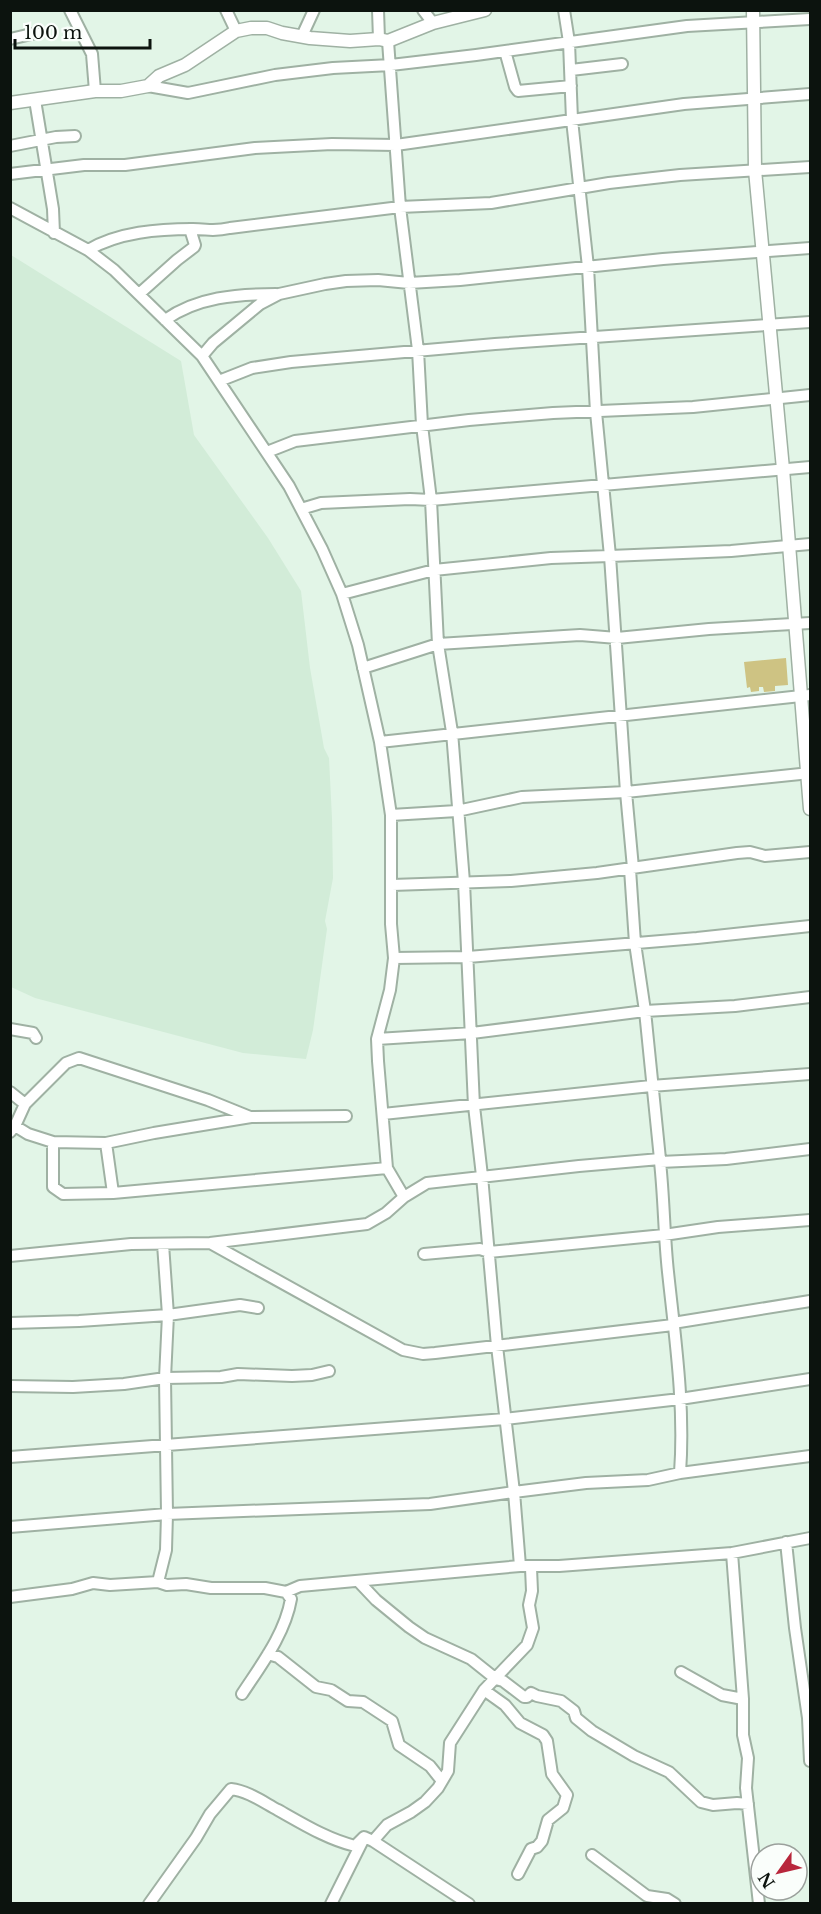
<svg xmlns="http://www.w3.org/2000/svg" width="821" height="1914" font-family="'Libre Baskerville',serif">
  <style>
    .built { fill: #d2ecd8 }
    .garden { fill: #cec383 }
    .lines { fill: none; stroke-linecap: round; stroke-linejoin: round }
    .minor-casing { stroke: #9fb1a3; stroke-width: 14 }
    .tertiary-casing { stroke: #9fb1a3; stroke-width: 15 }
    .minor { stroke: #fff; stroke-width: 10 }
    .tertiary { stroke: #fff; stroke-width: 12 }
  </style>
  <rect width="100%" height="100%" fill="#e2f5e7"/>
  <!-- built -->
  <path class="built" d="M 11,255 L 181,361 L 194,435 L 268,538 L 301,591 L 310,668 L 324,748 L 329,758 L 332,818 L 333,878 L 325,921 L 327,929 L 313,1030 L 306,1059 L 243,1053 L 35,998 L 11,987 Z"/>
  <!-- garden -->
  <path class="garden" d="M 786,658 L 788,685 L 775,686 L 775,691 L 764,692 L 763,687 L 759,687 L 759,691 L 751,692 L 750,687 L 747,688 L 744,662 Z"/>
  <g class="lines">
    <!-- minor casing -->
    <g class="minor-casing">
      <path id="minor" d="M 70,10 L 92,54 L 95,91
        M 226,10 L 236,31
        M 378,10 L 379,39
        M 423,10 L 433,23
        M 564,10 L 569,42 L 572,120 L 588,267 L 596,412 L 610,556 L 731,551 L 810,544
        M 302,36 L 314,10
        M 10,39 L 36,33
        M 505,51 L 515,87 L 518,91 L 571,86
        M 571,70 L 622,64
        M 148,86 L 188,93 L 275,75 L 333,68 L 391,65 L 476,55 L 687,26 L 810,19
        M 35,100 L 53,209 L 54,233
        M 10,146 L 56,137 L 75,136
        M 10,174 L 84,165 L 125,165 L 255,148 L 332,144 L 396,145 L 684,104 L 810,94
        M 10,208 L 88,250 L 114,270 L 202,356 L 289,486 L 322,549 L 342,594 L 358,645 L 380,742 L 391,815 L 391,924 L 394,958 L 390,990 L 377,1039 L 378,1061 L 387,1168 L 404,1197
        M 88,250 C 119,232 158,229 193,229 C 209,229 213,232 230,228 L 400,207 L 491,203 L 609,183 L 680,175 L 810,167
        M 139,294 L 177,260 L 194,247 L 195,245 L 190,229
        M 165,320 C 197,297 237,294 276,294
        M 202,356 L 213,343 L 260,304 L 279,294 L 325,284 L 346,281 L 378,280 L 409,283 L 460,280 L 663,259 L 810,248
        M 219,381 L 252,368 L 291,362 L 495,344 L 810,322
        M 267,452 L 295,441 L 469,420 L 553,413 L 693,407 L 810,395
        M 301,509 L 321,503 L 410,499 L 431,500 L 810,467
        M 342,594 L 434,570 L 551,558 L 610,556 L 626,792 L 633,868
        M 363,668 L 438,644 L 580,635 L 617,638 L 709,629 L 810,623
        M 380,742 L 810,695
        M 391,815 L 457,811 L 522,797 L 626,792 L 810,773
        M 630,869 L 635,943 L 645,1011 L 660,1159
        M 392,885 L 511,881 L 597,873 L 737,853 L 750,852 L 765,856 L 810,852
        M 394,958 L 468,957 L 697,938 L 810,926
        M 10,1029 L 33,1033 L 36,1038
        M 377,1039 L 472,1033 L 645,1011 L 735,1006 L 810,997
        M 10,1092 L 25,1104
        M 383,1114 L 651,1086 L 810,1074
        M 15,1126 L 25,1104 L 66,1063 L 79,1058 L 208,1100 L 250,1117
        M 10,1132 L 15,1126 L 28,1134 L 53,1142 L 106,1143 L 154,1133 L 251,1117 L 346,1116
        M 53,1142 L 53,1187 L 63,1194 L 113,1193 L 387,1168
        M 106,1143 L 113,1193
        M 660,1162 C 664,1198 664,1235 668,1272 C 675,1338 685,1406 680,1473
        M 210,1243 L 403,1350 L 423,1354 L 435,1353 L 673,1325
        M 424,1254 L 480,1249 L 489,1252 L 664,1235 L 718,1227 L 810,1220
        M 10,1256 L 131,1244 L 210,1243 L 367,1224 L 386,1213 L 404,1197 L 427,1183 L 579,1166 L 660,1159 L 660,1162 L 726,1159 L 810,1149
        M 10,1323 L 79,1321 L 168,1315 L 240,1305 L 258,1308
        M 673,1323 L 810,1301
        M 10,1386 L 73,1387 L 124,1384 L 165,1378 L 221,1377 L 238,1374 L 292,1376 L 312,1375 L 329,1371
        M 10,1457 L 505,1419 L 680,1399 L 810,1379
        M 10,1527 L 167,1514 L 430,1504 L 514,1492 L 497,1346 L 482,1176 L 474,1106 L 464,882 L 452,732 L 438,644 L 431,500 L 422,425 L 418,350 L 400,207 L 388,41
        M 786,1542 L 795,1628 L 808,1718 L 810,1761
        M 732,1553 L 743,1699 L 743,1735 L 748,1758 L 746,1788 L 759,1904
        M 520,1566 L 514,1492 L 586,1483 L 648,1480 L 680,1473 L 810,1456
        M 158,1582 L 166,1550 L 167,1514 L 165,1378 L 168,1315 L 163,1244
        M 359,1582 L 376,1600 L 409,1627 L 425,1638 L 471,1659 L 496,1679 L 503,1681 L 524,1697 L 527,1697 L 531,1693 L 537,1696 L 561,1701 L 574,1711 L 576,1718 L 592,1731 L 634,1756 L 669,1772 L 701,1802 L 713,1805 L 737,1803 L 748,1804
        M 10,1597 L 72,1589 L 93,1583 L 110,1585 L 158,1582 L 167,1585 L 186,1584 L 211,1588 L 265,1588 L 286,1592 L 300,1586 L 520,1566 L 559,1566 L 732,1553 L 810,1538
        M 268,1654 L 278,1657 L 316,1687 L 331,1690 L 348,1701 L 363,1702 L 392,1721 L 399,1745 L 430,1766 L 442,1781
        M 681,1672 L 722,1695 L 743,1699
        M 484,1690 L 505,1705 L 520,1723 L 543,1735 L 547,1741 L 552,1774 L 567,1795 L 563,1808 L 548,1820 L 542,1841 L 537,1847 L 531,1849 L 518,1874
        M 242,1694 C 261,1665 285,1634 291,1599 L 286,1592
        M 373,1841 L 387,1825 L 411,1812 L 425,1802 L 438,1788 L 448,1771 L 450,1743 L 484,1690 L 527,1645 L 533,1628 L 529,1605 L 532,1591 L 531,1568
        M 592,1855 L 647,1896 L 667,1899 L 675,1904
        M 149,1904 L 196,1838 L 210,1814 L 231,1789 C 248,1791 263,1802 278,1810 C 303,1824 327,1839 355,1846 L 364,1837 L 373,1841 L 469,1904
        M 331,1904 L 363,1840"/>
    </g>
    <!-- tertiary casing -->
    <g class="tertiary-casing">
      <path id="tertiary" d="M 753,10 L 755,170 L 783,469 L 810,809
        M 10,103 L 95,91 L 121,91 L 148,86 L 159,76 L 185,65 L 236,31 L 251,28 L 267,28 L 282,33 L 310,38 L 350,41 L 379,39 L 388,41 L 433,23 L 485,10"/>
    </g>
    <!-- minor -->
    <use href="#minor" class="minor"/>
    <!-- tertiary -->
    <use href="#tertiary" class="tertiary"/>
  </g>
  <!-- border -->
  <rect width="821" height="1914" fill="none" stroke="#0c130e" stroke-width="24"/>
  <!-- north arrow -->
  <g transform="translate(779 1872) rotate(236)"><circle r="28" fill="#fafefb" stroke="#9ba09c" stroke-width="1.5"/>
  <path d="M0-4.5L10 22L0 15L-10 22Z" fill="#b8273c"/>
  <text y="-9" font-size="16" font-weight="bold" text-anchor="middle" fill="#0c130e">N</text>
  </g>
  <!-- scale -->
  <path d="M15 39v9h135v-9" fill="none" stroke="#0c130e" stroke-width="3"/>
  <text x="24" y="39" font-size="18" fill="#0c130e" stroke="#fafefb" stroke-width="4.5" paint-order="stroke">100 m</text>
</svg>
